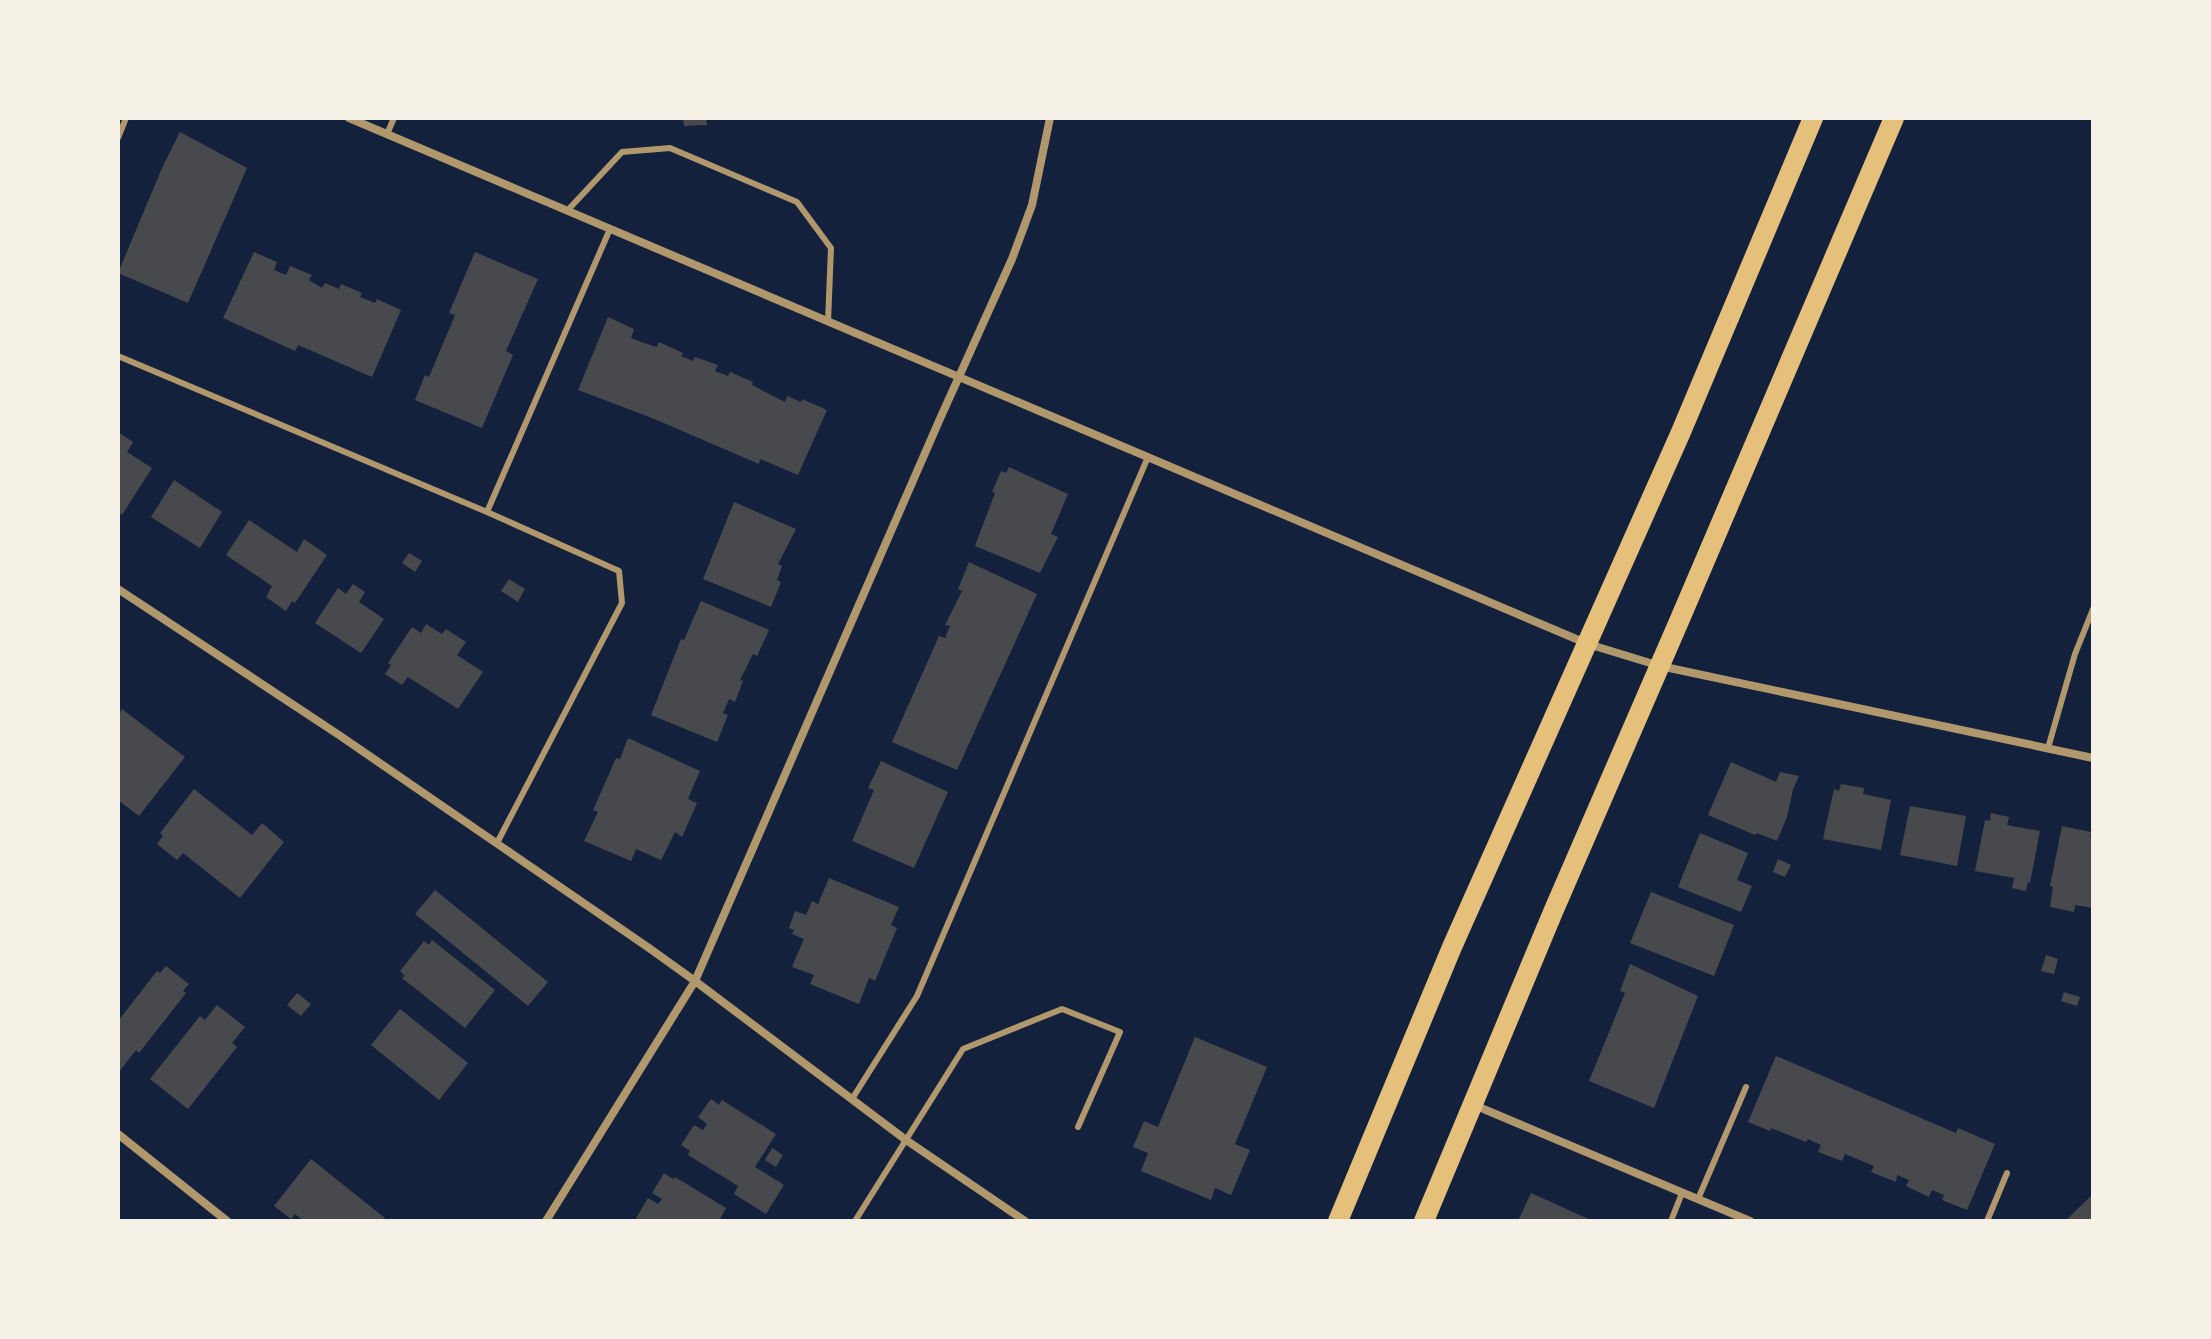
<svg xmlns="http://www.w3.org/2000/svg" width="2211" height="1339" font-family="'Public Sans',sans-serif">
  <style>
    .building { fill: #48494c }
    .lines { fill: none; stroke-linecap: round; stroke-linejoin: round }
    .service { stroke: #b1986c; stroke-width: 6 }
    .minor { stroke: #b1986c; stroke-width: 8 }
    .primary { stroke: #e5c07b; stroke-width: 20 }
  </style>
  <rect width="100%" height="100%" fill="#14213d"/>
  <!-- building -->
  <path class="building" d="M 683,118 L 706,118 L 707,125 L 684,126 Z
    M 180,132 L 247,168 L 188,303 L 118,273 L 162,168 Z
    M 254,252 L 277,262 L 274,270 L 286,275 L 290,266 L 312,275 L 309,280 L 322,288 L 325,283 L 339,289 L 341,284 L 362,293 L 360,297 L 375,303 L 377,299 L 401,310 L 372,377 L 298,345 L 295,351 L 223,318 Z
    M 475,252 L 538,279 L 506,351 L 513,355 L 482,428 L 415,400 L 425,375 L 429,377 L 455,315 L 449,313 Z
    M 608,317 L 634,329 L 631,338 L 644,343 L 657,347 L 659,342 L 683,353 L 681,356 L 693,361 L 695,357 L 718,365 L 715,371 L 728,376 L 730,372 L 753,382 L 752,385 L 785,402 L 787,396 L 801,402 L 802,399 L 827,410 L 798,475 L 760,459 L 759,464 L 652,418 L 578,390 Z
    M 118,432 L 133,442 L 127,452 L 152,468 L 122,515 L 118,512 Z
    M 1009,467 L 1068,494 L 1051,534 L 1058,537 L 1040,573 L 975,546 L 995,493 L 992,492 L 1001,471 L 1006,473 Z
    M 174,480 L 222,512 L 200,548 L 151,517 Z
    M 734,502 L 796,529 L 778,564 L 782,566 L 777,580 L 781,582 L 771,607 L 703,579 Z
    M 249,520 L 297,552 L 304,539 L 327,555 L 295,603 L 292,601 L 286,611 L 266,597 L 272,586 L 226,555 Z
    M 409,553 L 422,561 L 415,572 L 402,563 Z
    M 969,562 L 1037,594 L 957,770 L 892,742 L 939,636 L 945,638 L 950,626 L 945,625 L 962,591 L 958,589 Z
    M 509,579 L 525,589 L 518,602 L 501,591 Z
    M 353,584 L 365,592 L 359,602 L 384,619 L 361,653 L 315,623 L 338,588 L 346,594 Z
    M 701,601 L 769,630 L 757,656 L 753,654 L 740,680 L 743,681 L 735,702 L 729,699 L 723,713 L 728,715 L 717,742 L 651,715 L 681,639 L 684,640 Z
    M 426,624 L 442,634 L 446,629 L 466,642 L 457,655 L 483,672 L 458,709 L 408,677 L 402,685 L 385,674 L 391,665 L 388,663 L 412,627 L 421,633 Z
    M 122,709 L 185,757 L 139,816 L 118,800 L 118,715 Z
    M 628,738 L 700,771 L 688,799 L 697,803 L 682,837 L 675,832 L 661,860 L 636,849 L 631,861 L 584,841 L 598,812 L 593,810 L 616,758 L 620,759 Z
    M 881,761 L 948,792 L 914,868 L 852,841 L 874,790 L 868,788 Z
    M 1731,762 L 1776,782 L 1780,772 L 1799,776 L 1793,789 L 1787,817 L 1777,841 L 1757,833 L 1755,835 L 1708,815 Z
    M 1841,784 L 1864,788 L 1863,794 L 1891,800 L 1881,850 L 1823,839 L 1834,789 L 1839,791 Z
    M 194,789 L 252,835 L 262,823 L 284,842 L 240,898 L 183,853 L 177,860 L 157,844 L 163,836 L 160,833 Z
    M 1910,806 L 1966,816 L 1957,866 L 1900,855 Z
    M 1991,813 L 2009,817 L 2007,825 L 2040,831 L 2030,883 L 2028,882 L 2026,891 L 2012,888 L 2014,878 L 1975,871 L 1985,820 L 1990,821 Z
    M 2062,826 L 2091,832 L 2090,837 L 2093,837 L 2093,908 L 2075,905 L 2074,912 L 2050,907 L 2053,887 L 2050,886 Z
    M 1700,833 L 1748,853 L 1737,880 L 1752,886 L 1741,912 L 1678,887 Z
    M 1778,859 L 1791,865 L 1785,877 L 1773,872 Z
    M 829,878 L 899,907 L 891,925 L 897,928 L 875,981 L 869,978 L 859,1004 L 810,984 L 814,975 L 792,967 L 804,939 L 792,934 L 794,930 L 789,928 L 795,911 L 806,915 L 812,901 L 818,904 Z
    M 435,890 L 548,982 L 528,1006 L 415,914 Z
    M 1651,892 L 1734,925 L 1714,976 L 1630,943 Z
    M 432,940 L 495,990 L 465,1028 L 402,978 L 405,976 L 400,971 L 424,941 L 429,945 Z
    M 2046,955 L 2058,959 L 2054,974 L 2041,971 Z
    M 1630,964 L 1698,996 L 1654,1108 L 1589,1081 L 1625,993 L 1620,991 Z
    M 166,966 L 189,984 L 183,991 L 186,993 L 139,1053 L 136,1050 L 118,1073 L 118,1021 L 157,971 L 160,973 Z
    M 2064,992 L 2080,997 L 2077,1006 L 2061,1001 Z
    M 297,993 L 311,1004 L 301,1016 L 287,1005 Z
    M 217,1005 L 245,1027 L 232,1043 L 237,1047 L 188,1109 L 150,1079 L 200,1016 L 205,1020 Z
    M 400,1009 L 468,1063 L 439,1100 L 371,1045 Z
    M 1195,1037 L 1267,1067 L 1235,1144 L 1250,1150 L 1231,1195 L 1215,1188 L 1211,1200 L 1141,1171 L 1148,1153 L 1133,1147 L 1144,1121 L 1158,1127 Z
    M 1776,1056 L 1956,1133 L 1958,1128 L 1995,1144 L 1967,1210 L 1942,1200 L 1944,1195 L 1932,1190 L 1929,1197 L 1906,1186 L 1909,1180 L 1897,1175 L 1896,1182 L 1871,1172 L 1874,1166 L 1845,1154 L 1842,1161 L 1818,1152 L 1821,1145 L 1808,1139 L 1806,1142 L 1771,1128 L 1770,1131 L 1748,1122 Z
    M 711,1099 L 719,1105 L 722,1100 L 776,1134 L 755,1167 L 784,1185 L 766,1214 L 734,1194 L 738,1186 L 688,1155 L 690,1151 L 681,1145 L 694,1125 L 703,1130 L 707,1124 L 698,1117 Z
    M 772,1148 L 783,1155 L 776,1167 L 765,1160 Z
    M 311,1159 L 385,1218 L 383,1221 L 304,1221 L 295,1214 L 291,1219 L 274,1206 Z
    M 664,1173 L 673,1179 L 675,1177 L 726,1208 L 719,1221 L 641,1221 L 636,1218 L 648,1198 L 658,1204 L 662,1199 L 652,1193 Z
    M 1531,1193 L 1593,1221 L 1518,1221 Z
    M 2093,1194 L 2093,1221 L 2065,1221 Z"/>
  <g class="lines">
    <!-- service -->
    <path class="service" d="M 387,134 L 394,118
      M 118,138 L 126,118
      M 567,211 L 622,152 L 670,148 L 797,202 L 831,248 L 828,322
      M 118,356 L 487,512 L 619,571 L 622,603 L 497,843
      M 487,512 L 610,229
      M 2048,748 L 2075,654 L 2093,609
      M 852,1099 L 917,996 L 1148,457
      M 1698,1199 L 1746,1087
      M 855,1221 L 963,1049 L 1062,1009 L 1120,1032 L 1078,1127
      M 1671,1221 L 1682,1193
      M 1987,1221 L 2007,1173"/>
    <!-- minor -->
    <path class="minor" d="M 349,118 L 1588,644 L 1660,666 L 2093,758
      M 118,589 L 339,735 L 649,948 L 695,981 L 906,1140 L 1025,1221
      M 1474,1105 L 1750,1221
      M 118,1134 L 227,1221
      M 546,1221 L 695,981 L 939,421 L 1012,259 L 1032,205 L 1050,118"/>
    <!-- primary -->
    <path class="primary" d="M 1338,1221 L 1452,947 L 1681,432 L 1813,118
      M 1424,1221 L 1553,912 L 1680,619 L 1894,118"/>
  </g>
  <!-- border -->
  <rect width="2211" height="1339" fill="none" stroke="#f6f1e7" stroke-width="240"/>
</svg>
